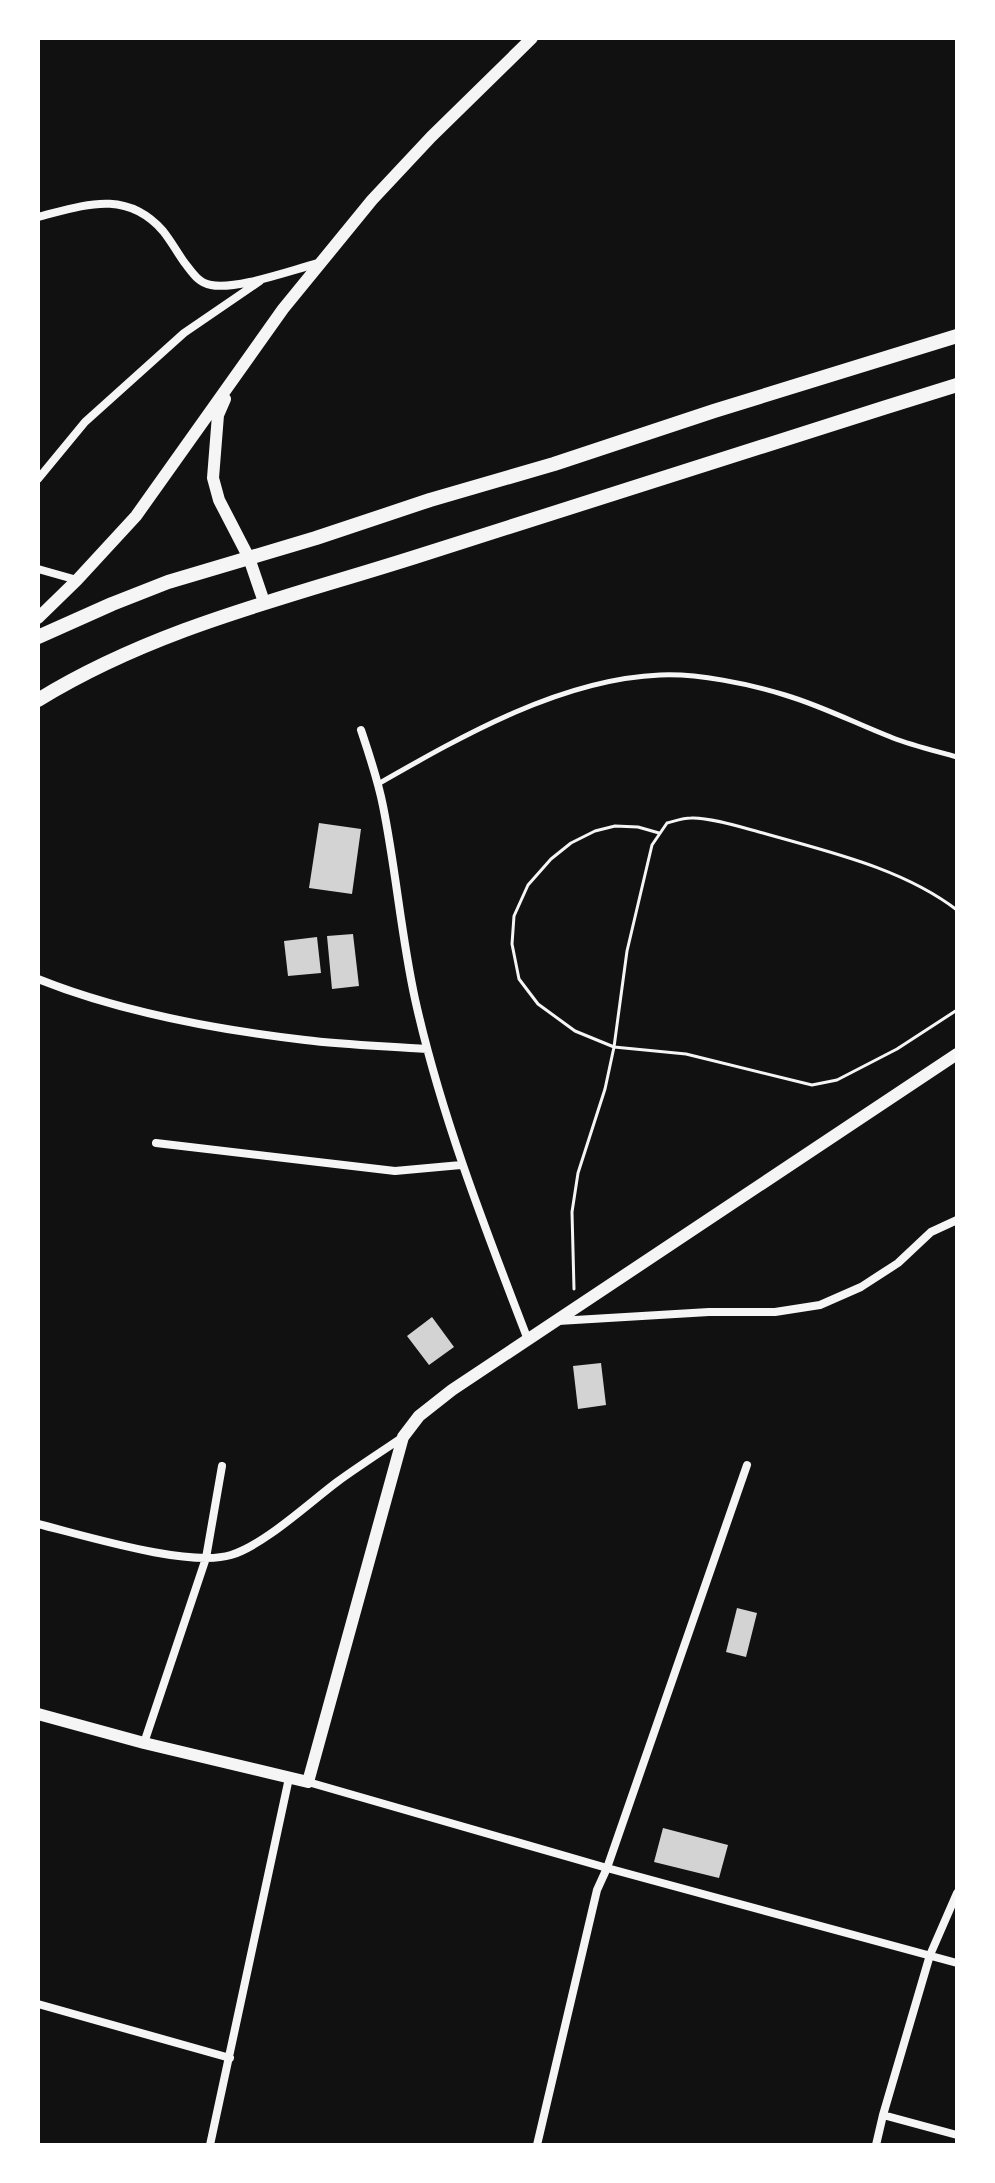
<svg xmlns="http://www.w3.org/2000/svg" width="995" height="2183" font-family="Commissioner,sans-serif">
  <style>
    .building { fill: #d3d3d3 }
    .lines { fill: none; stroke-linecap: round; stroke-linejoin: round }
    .path { stroke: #f5f5f5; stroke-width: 3 }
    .service { stroke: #f5f5f5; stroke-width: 5 }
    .minor { stroke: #f5f5f5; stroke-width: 8 }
    .tertiary { stroke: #f5f5f5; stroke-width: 12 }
    .secondary { stroke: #f5f5f5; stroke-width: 14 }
  </style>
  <rect width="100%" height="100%" fill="#111"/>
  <!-- building -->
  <path class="building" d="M 319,823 L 361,829 L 352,894 L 309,888 Z
    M 353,934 L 359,986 L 332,989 L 327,936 Z
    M 317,937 L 321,973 L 288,976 L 284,941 Z
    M 432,1317 L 454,1347 L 429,1365 L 407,1336 Z
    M 601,1363 L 606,1405 L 578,1409 L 573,1366 Z
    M 737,1608 L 757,1613 L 746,1657 L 726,1652 Z
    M 663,1828 L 728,1845 L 719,1878 L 654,1862 Z"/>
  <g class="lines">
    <!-- path -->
    <path class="path" d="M 659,833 L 638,827 L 615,826 L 595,831 L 571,843 L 551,859 L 528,885 L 514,916 L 512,944 L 519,979 L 538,1004 L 575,1031 L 614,1047 L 686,1054 L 812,1085 L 837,1080 L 897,1049 L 957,1010
      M 574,1289 L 572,1212 L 578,1173 L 605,1089 L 614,1047 L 627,951 L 652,845 L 667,823 C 675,821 683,818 691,818 C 710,817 744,828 763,833 C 829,852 902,868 957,910"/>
    <!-- service -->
    <path class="service" d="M 378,784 C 462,736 561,679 660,675 C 696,673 750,684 785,695 C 822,706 857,724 893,738 C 914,746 936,751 957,757"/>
    <!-- minor -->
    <path class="minor" d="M 38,217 C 85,205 126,189 163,231 C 171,241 177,252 184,262 C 192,272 198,283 211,285 C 237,290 291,270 319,263
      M 38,479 L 85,422 L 184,333 L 260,281
      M 38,569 L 77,580
      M 361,730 C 369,754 378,780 383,806 C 396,870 401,935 415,999 C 441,1116 485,1228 528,1340
      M 38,979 C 118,1011 219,1030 305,1040 C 345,1045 386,1046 427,1049
      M 156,1143 L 395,1171 L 461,1165
      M 558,1321 L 709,1312 L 775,1312 L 820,1305 L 861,1287 L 898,1263 L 931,1232 L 957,1220
      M 38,1524 C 83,1535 189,1568 231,1555 C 264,1545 309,1503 337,1482 C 359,1466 381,1452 403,1437
      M 144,1743 L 206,1558 L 222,1466
      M 308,1782 L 607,1868 L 957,1963
      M 38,2004 L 230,2058
      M 883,2115 L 957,2135
      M 210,2145 L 289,1778
      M 537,2145 L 597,1890 L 607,1868 L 747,1465
      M 876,2145 L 883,2115 L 930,1955 L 957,1893"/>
    <!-- tertiary -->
    <path class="tertiary" d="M 225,399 L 218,415 L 213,478 L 219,500 L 249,558 L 264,602
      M 38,618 L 77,580 L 136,516 L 283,309 L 372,200 L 431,137 L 532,38
      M 38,1714 L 144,1743 L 308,1782 L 403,1437 L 419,1416 L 452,1390 L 957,1054"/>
    <!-- secondary -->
    <path class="secondary" d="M 38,637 L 112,604 L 168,582 L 316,538 L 430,500 L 554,464 L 714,411 L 957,336
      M 38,700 C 155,628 286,598 415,557 C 596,500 776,441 957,385"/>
  </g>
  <!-- border -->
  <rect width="995" height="2183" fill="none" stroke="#ffffff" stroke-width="80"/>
</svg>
